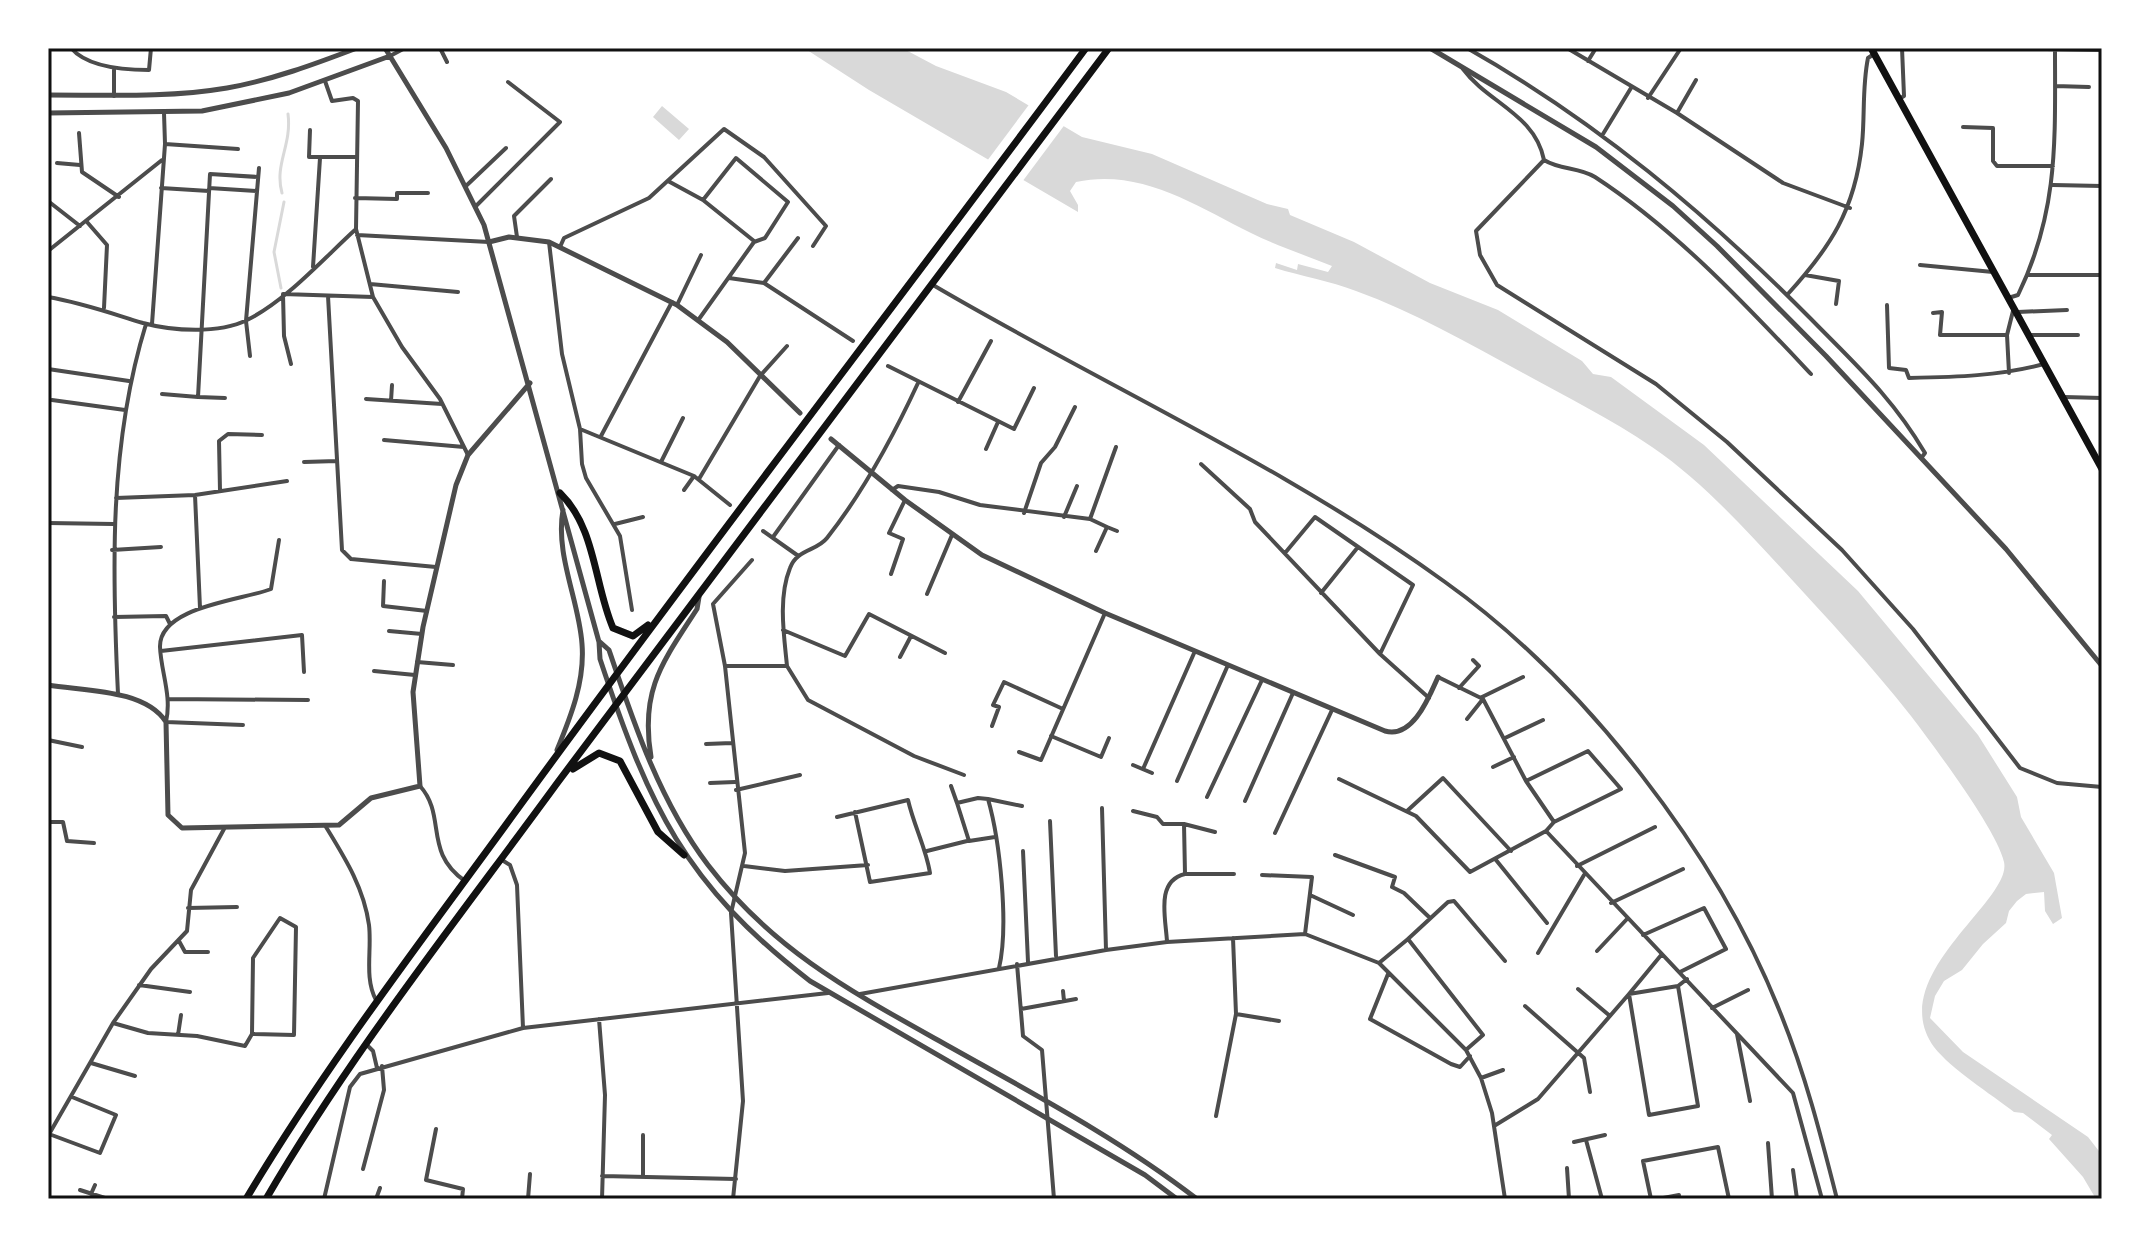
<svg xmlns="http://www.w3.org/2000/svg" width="2150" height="1247" font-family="'Titillium Web',sans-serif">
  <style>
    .water { fill: #d9d9d9 }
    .pier { fill: #fff }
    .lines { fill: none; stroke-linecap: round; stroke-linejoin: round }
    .stream { stroke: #d9d9d9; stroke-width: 3 }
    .minor { stroke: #4c4c4c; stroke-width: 4 }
    .tertiary { stroke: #4c4c4c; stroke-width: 5 }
    .primary { stroke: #111; stroke-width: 7 }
    .trunk { stroke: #111; stroke-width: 7 }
    .neatline { fill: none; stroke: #111; stroke-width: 3 }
  </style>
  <rect width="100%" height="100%" fill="#fff"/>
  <!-- water -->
  <path class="water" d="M 804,48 L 902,48 L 936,66 L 1006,92 L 1082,137 L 1152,154 L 1267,204 L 1288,209 L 1290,215 L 1354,242 L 1430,283 L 1498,310 L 1582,361 L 1593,374 L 1611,377 L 1704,445 L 1858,591 L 1978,735 L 2017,797 L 2021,817 L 2054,873 L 2062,918 L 2053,924 L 2045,911 L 2044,892 L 2026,894 L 2017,901 L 2009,911 L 2006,923 L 1983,944 L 1962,970 L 1944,981 L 1935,996 L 1930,1018 L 1963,1052 L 2088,1137 L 2102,1155 L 2102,1199 L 2096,1199 L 2083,1177 L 2049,1139 L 2052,1135 L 2023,1113 L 2014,1112 C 1991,1094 1951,1069 1934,1047 C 1883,976 2013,901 2004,862 C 1997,830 1933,745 1911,716 C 1871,665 1827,618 1783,570 C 1743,527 1702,481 1652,447 C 1611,419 1566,397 1523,373 C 1468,343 1414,312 1356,291 C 1330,281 1301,276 1275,268 L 1276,263 L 1297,270 L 1298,264 L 1328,272 L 1332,266 C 1305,255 1277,246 1251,233 C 1195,205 1140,168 1076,182 L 1070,191 L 1078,205 L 1078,212 L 869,90 Z
    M 662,106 L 689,129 L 679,140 L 653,117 Z"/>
  <!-- pier -->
  <path class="pier" d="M 1031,102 L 1066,123 L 1022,182 L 987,161 Z"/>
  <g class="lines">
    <!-- stream -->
    <path class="stream" d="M 282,193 C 274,164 292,146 288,114
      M 281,288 L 274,252 L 284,202"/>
    <!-- minor -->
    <path class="minor" d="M 71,48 C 88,68 125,70 149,70 L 151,48
      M 440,48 L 447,62
      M 1467,48 C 1596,121 1707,214 1811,319 C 1856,365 1892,397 1925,453 L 1922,457
      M 1567,48 L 1677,113 L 1783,183 L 1850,208
      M 1997,48 L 2102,50
      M 390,56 L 405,48
      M 1588,61 L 1596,48
      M 1463,69 C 1488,103 1535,114 1544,160
      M 114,70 L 114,96
      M 325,81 L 332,101 L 353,98 L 358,101 L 356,229 L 373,297 L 402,347 L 440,399 L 468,455
      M 2055,86 L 2089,87
      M 1648,98 L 1681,48
      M 1899,99 L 1904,96 L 1902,48
      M 1677,113 L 1696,80
      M 1963,127 L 1993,128 L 1993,161 L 1997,166 L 2053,166
      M 310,130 L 309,157 L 356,157
      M 79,133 L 82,172 L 119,197
      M 1603,134 L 1631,88
      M 165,144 L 238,149
      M 57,163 L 80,165
      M 668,181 L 703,200 L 736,158 L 788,202 L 765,238 L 754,242 L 699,319
      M 467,185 L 506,148
      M 2053,185 L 2102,186
      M 161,188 L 209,191
      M 209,188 L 257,191
      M 355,198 L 397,199 L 397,193 L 428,193
      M 703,200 L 754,241
      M 48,201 L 80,226
      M 476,206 L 560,122 L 508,82
      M 87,222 L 107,245 L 104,308
      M 357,235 L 489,242
      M 517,237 L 514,216 L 551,179
      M 549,242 L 562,354 L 580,429 L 582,464 L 586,478 L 620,536 L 632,610
      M 560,247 L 564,238 L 649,198 L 724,129 L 764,157 L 826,226 L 813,246
      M 48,251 L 162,160
      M 1920,265 L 1993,272
      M 313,267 L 320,158
      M 1805,275 L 1839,281 L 1836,304
      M 2028,275 L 2102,275
      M 729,278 L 764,283 L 853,341
      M 764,283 L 798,238
      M 370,284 L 458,292
      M 933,285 C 1103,385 1285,466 1445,582 C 1585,682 1717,853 1780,1012 C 1805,1073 1821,1136 1837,1199
      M 1787,295 C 1830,248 1855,210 1862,144 C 1865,116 1862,87 1868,58 L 1874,54
      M 328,296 L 342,550 L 351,559 L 436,567
      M 48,297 C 83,303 110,313 143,323 C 172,331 219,334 247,320 C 285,302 325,257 356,229
      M 2008,298 L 2018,295 C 2059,210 2055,140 2055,48
      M 677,305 L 701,255
      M 1887,305 L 1889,368 L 1906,370 L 1909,378 C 1956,377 1999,376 2044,364
      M 2018,312 L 2067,310
      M 1933,313 L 1942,312 L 1940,335 L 2007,335 L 2009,373
      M 152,324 L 165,144 L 164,113
      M 2007,335 L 2013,311
      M 2029,335 L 2078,335
      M 250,356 L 246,321 L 259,168
      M 291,364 L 284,336 L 283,294 L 373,297
      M 888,366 L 1014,429 L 1034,388
      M 48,369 L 129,381
      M 1811,374 C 1745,304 1676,230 1595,177 C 1579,167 1560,170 1544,160 L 1476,231 L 1480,255 L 1497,285 L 1656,384 L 1727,442 L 1842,550 L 1913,629 L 2020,768 L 2057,783 L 2102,787
      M 162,394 L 198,397 L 210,174 L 258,177
      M 198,397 L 225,398
      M 2064,397 L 2102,398
      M 366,399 L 442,404
      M 52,400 L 125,410
      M 391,401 L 392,385
      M 958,402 L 991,341
      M 580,429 L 694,476 L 730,505
      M 601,436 L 672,302
      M 384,440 L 464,447
      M 986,449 L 998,422
      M 304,462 L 337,461
      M 661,462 L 683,418
      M 1201,464 L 1250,509 L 1255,522 L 1380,654 L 1429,698
      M 699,479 L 760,376 L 787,346
      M 684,490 L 694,476
      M 892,490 L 898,486 L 939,492 L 980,505 L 1090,519 L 1116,447
      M 220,491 L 219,441 L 228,434 L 262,435
      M 195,495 L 200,608
      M 116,498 L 195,495 L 287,481
      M 1024,513 L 1041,463 L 1055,447 L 1075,407
      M 1064,517 L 1077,486
      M 1090,519 L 1107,527 L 1096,551
      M 48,523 L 114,524
      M 615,524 L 643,517
      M 1107,527 L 1117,531
      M 763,531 L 797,555
      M 773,537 L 839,445
      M 112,550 L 161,547
      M 1285,553 L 1315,517 L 1413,585 L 1380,654
      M 891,574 L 903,539 L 889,533 L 905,500
      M 384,581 L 383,606 L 427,611
      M 1321,593 L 1358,547
      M 927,594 L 952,535
      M 114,617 L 166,616 L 170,624
      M 783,630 L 845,656 L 869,614 L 945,653
      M 389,631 L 422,634
      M 161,651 L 302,635 L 304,672
      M 900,657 L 911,636
      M 417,662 L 453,665
      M 726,666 L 787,666 C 784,635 778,598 790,568 C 797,549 817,551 827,538 C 864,491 893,437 918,383
      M 787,666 L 808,700 L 914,756 L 964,775
      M 374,671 L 415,675
      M 1438,677 L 1483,699 L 1526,781 L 1554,822 L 1546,831
      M 1459,688 L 1479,666 L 1473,660
      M 118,694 C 112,569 109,444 146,324
      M 1482,697 L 1523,677
      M 168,699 L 308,700
      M 1467,719 L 1483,699
      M 243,725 L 166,722 C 172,696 161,672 160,647 C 159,606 244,600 271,589 L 279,540
      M 992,726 L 999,707 L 993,705 L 1004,682 L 1063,709
      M 1051,736 L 1101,757 L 1109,738
      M 1505,738 L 1543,720
      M 48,740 L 82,747
      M 706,744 L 732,743
      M 1019,752 L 1041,760 L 1105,613
      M 1133,765 L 1152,773
      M 1493,767 L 1514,757
      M 1143,769 L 1195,651
      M 1339,779 L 1416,816 L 1470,872 L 1546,831 L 1793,1093 L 1822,1199
      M 1177,781 L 1228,665
      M 1526,781 L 1588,751 L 1621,789 L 1554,822
      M 710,783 L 735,782
      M 420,786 C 447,816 423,852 465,881
      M 951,786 L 957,803
      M 736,790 L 800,775
      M 1207,797 L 1262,680
      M 988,799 L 1022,806
      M 1245,801 L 1293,693
      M 1102,808 L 1106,950
      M 1133,811 L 1157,817 L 1163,824 L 1184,824 L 1185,874 C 1155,881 1166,919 1167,942
      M 1407,811 L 1443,778 L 1511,851
      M 837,817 L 908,800 C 914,826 926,848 930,873 L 870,882 L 855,812
      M 1050,821 L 1056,956
      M 48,822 L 63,822 L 67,841 L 94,843
      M 1184,824 L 1215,832
      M 326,827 C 345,858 364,888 369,925 C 372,950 364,978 376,1000
      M 1275,833 L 1332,710
      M 995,837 L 969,841 L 957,803 L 978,798 L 988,799 C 1000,841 1009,926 999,968
      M 927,851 L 967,841
      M 1023,851 L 1028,962
      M 1335,855 L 1395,877 L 1392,887 L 1404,893 L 1430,918
      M 502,860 L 510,865 L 517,885 L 523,1028
      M 1496,860 L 1547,923
      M 744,866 L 785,871 L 868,865
      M 1577,866 L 1655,827
      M 1185,874 L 1234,874
      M 1262,875 L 1312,877 L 1305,934
      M 1310,895 L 1353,915
      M 1611,903 L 1683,869
      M 188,908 L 237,907
      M 1643,935 L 1704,908 L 1726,949 L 1680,972
      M 1408,939 L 1448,902 L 1454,901 L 1505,961
      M 179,941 L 185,952 L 208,952
      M 1597,951 L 1627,919
      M 1538,953 L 1584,875
      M 1662,954 L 1629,994 L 1649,1115 L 1698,1106 L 1678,986
      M 1379,963 L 1408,939 L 1483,1035 L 1467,1049
      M 1017,964 L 1023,1036 L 1042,1050 L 1054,1199
      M 1388,974 L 1370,1019 L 1451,1064 L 1460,1067 L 1470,1056
      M 139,985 L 190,992
      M 1578,989 L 1610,1016
      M 1063,991 L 1064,1001
      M 860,994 L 1106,950 L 1167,942 L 1305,934 L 1379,963 L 1466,1050 L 1481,1078 L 1492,1113 L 1505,1199
      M 1525,1006 L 1584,1058 L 1590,1092
      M 1712,1008 L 1748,990
      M 1021,1009 L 1076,999
      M 1236,1014 L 1279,1021
      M 599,1019 L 605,1095 L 602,1199
      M 113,1023 L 148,1033 L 197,1036 L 245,1046 L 252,1034 L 253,958 L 280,918 L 296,927 L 294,1035 L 252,1034
      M 1737,1034 L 1750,1101
      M 178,1035 L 181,1015
      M 367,1045 L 373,1051 L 377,1068
      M 91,1063 L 135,1076
      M 1481,1078 L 1503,1070
      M 1216,1116 L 1236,1014 L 1233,938
      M 1494,1126 L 1538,1099 L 1629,994 L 1678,986 L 1687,979
      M 436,1129 L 426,1180 L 463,1189 L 462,1199
      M 49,1134 L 100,1153 L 116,1115 L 72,1097
      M 48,1136 L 113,1023 L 151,969 L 187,931 L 191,890 L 224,829
      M 1586,1140 L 1602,1199
      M 1574,1142 L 1605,1135
      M 1768,1143 L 1772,1199
      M 1567,1168 L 1569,1199
      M 363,1169 L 384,1090 L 382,1066
      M 1793,1170 L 1797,1199
      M 602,1176 L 736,1179
      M 643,1177 L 643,1135
      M 80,1190 L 108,1199
      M 91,1194 L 95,1185
      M 324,1199 L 350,1087 L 360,1074 L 523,1028 L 828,993
      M 376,1199 L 380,1188
      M 528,1199 L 530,1174
      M 733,1199 L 743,1101 L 731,913 L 745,853 L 725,666 L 713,604 L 752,560
      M 1651,1199 L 1643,1161 L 1718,1147 L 1729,1199
      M 1658,1199 L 1679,1195"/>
    <!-- tertiary -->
    <path class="tertiary" d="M 385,48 L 446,148 L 484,225 L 599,642 L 600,659 C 649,806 684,884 810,981 L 1145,1175 L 1177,1199
      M 1430,48 L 1596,147 L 1673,206 L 1717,246 L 1826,356 L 2006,549 L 2102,666
      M 48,95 C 108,95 168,98 227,88 C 272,80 315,64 357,48
      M 48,113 L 202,111 L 289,93 L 390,56
      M 489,242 L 509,237 L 549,242 L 677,305 L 727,342 L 800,413
      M 831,439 L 905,500 L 982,555 L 1105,613 L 1385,731 C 1413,739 1429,697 1438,677
      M 600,642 L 609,650 C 634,724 660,802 708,865 C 773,950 852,992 943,1043 C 1030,1092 1118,1138 1197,1199
      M 48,685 C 84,691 145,689 166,722 L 168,815 L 182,828 L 339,825 L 371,798 L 420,786 L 413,692 L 423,627 L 456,485 L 468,455 L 530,383
      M 557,750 C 571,716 585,681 582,644 C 579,600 555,555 563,510
      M 651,757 C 640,690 662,663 697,609 L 699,597"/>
    <!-- primary -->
    <path class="primary" d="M 1871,48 L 2102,469"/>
    <!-- trunk -->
    <path class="trunk" d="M 560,493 C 596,528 594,584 613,628 L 633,636 L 648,625
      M 573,769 L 599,753 L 620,761 L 658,832 L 684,855
      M 246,1199 C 327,1063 423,939 516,811 C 703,554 897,303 1086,48
      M 266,1199 C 351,1053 458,919 558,782 C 740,536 927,294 1109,48"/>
  </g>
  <!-- border -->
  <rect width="2150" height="1247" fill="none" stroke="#ffffff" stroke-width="100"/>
  <rect x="50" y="50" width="2050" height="1147" class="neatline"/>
</svg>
